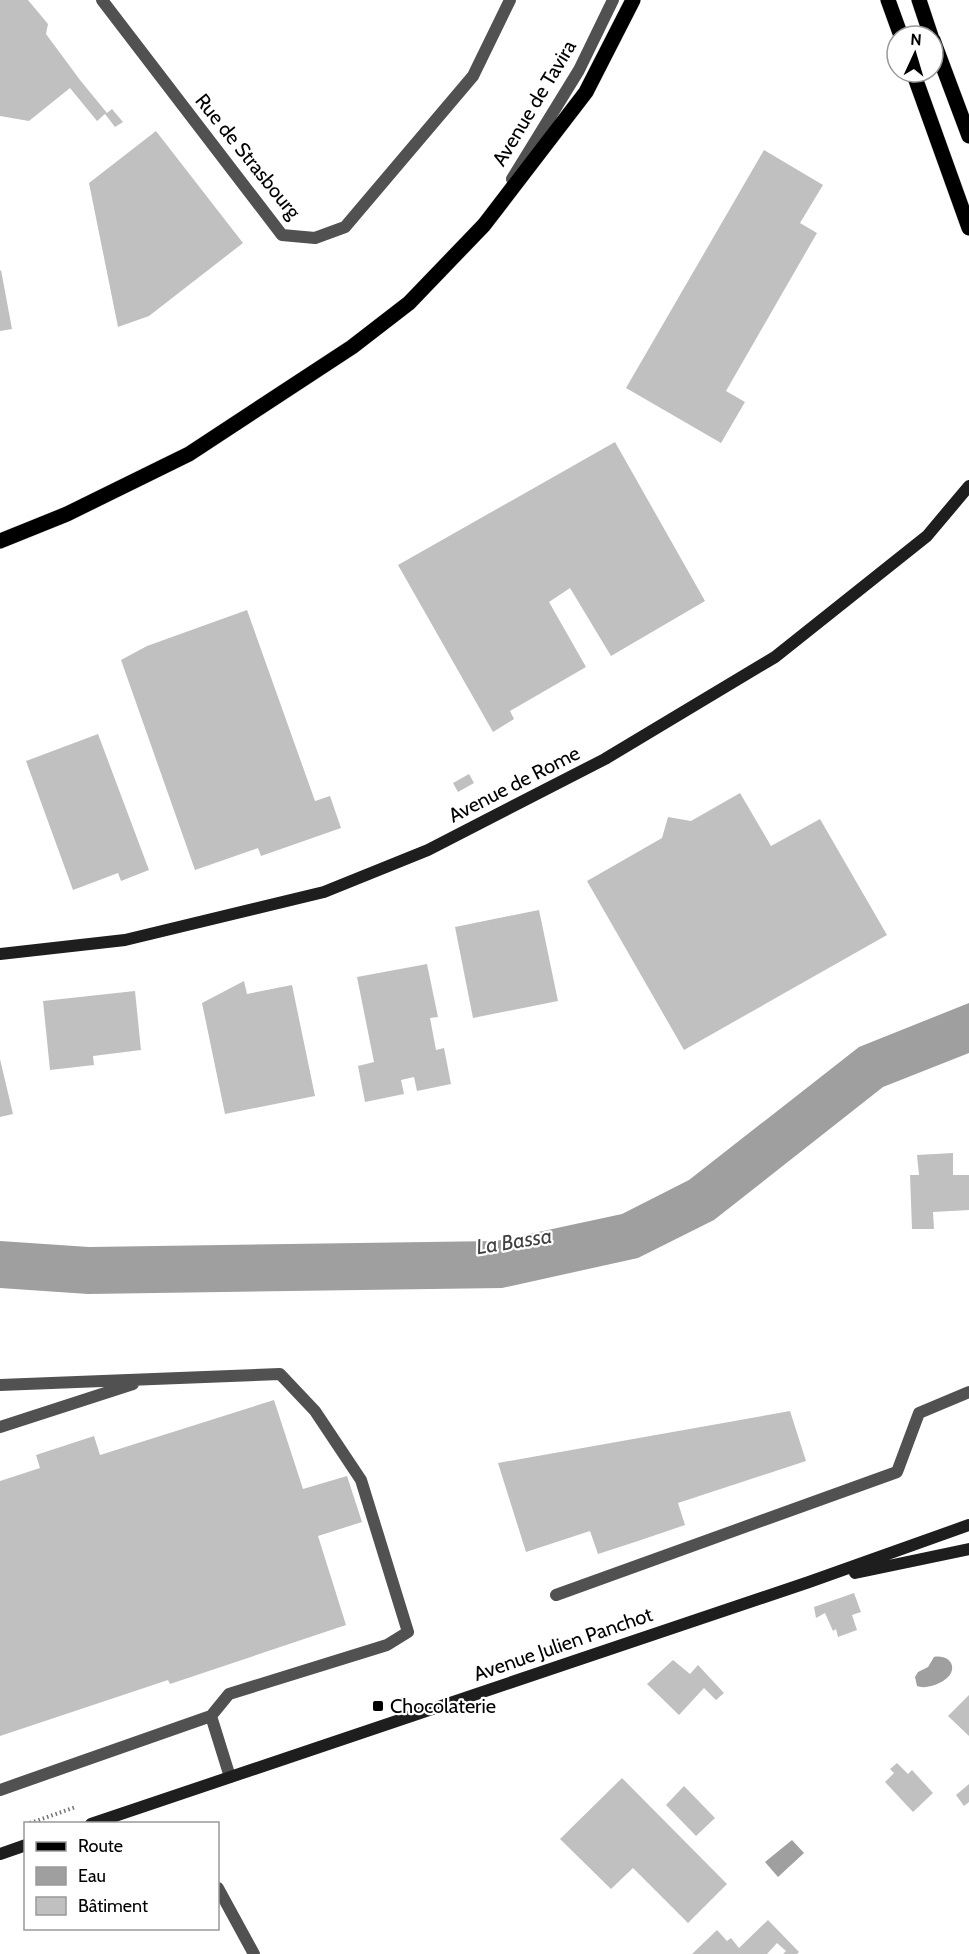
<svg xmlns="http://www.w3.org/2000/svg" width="969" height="1954" font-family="Cabin,sans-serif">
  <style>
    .water { fill: #9f9f9f }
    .building { fill: #c0c0c0 }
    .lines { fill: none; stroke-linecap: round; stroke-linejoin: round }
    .primary-casing { stroke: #dbdbdb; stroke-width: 16 }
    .path { stroke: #737373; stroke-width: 4; stroke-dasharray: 1.5 3; stroke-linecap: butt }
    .lane { stroke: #515151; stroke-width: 12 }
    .street { stroke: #515151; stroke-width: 12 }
    .secondary { stroke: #1e1e1e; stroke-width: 12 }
    .primary { stroke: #000; stroke-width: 15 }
    .poi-dot { fill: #000; stroke: #fff; stroke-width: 2 }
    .labels { text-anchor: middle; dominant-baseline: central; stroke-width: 4.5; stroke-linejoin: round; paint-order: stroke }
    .street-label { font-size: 20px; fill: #000; stroke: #fff }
    .poi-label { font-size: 20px; fill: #000; stroke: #fff; text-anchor: start }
    .water-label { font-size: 21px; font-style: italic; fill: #404040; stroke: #fff }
  </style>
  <rect width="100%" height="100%" fill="#fff"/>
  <!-- water -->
  <path class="water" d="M 969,1003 L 969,1053 L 883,1087 L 714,1220 L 638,1258 L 502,1288 L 88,1294 L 0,1288 L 0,1241 L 89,1247 L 496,1241 L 622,1214 L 689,1180 L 859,1047 Z
    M 934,1657 C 944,1655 956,1661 951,1673 C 946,1683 926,1690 917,1686 L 915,1677 L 918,1672 L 928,1667 Z
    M 792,1840 L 804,1853 L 778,1877 L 765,1862 Z"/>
  <!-- building -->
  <path class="building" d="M 0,0 L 28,0 L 48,24 L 46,34 L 80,80 L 107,113 L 112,109 L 123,122 L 115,127 L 105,114 L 97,121 L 70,88 L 29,121 L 0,116 Z
    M 156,131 L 243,243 L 149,316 L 118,327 L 89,183 Z
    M 764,150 L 823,185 L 800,223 L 817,233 L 726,391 L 745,402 L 721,443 L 626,388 Z
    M 1,270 L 12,329 L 0,331 L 0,271 Z
    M 615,442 L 705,601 L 611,656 L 570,588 L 549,602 L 586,667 L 510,711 L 514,719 L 493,732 L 398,565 Z
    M 247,610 L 315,801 L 330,796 L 341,828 L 261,856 L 258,848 L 195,870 L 121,660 L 147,646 Z
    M 98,734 L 149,870 L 121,881 L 118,873 L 73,890 L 26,761 Z
    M 469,774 L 474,783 L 458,792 L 453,783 Z
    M 740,793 L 771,846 L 820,819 L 887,935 L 684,1050 L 587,881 L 662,838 L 668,817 L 691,821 Z
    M 539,910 L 558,1001 L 473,1018 L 455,927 Z
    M 427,964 L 438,1017 L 430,1018 L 436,1050 L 444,1048 L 451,1084 L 417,1091 L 414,1077 L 401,1080 L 404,1094 L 365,1102 L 358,1066 L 374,1062 L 357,977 Z
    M 244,981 L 247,994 L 292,985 L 315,1096 L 225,1114 L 202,1003 Z
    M 135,991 L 141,1050 L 93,1056 L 94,1065 L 50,1070 L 43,1001 Z
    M 0,1059 L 13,1114 L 0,1117 Z
    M 953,1153 L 953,1175 L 969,1175 L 969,1210 L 933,1212 L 934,1229 L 912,1229 L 910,1175 L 919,1175 L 917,1155 Z
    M 274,1400 L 303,1489 L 347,1476 L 362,1522 L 318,1536 L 346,1625 L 170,1684 L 168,1680 L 0,1736 L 0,1481 L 40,1468 L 36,1455 L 94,1436 L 100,1455 Z
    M 790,1411 L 806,1461 L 678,1503 L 685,1525 L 641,1540 L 598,1554 L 590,1531 L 526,1552 L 498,1463 Z
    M 854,1593 L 861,1612 L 852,1615 L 857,1630 L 838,1637 L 836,1629 L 833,1631 L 825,1613 L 816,1618 L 814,1607 Z
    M 673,1660 L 690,1674 L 698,1665 L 724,1693 L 716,1700 L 704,1688 L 679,1715 L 647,1684 Z
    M 969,1695 L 969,1736 L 948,1716 Z
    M 897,1763 L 908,1774 L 912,1770 L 933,1793 L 913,1812 L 885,1782 L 894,1773 L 890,1769 Z
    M 622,1778 L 727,1884 L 688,1923 L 633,1868 L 611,1889 L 560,1839 Z
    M 969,1784 L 969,1802 L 964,1806 L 956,1795 Z
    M 684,1786 L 715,1818 L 696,1836 L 666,1805 Z
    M 768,1920 L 799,1952 L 797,1954 L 783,1954 L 786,1951 L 777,1943 L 767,1954 L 692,1954 L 717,1930 L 727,1941 L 731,1938 L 739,1948 Z"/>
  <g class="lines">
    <!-- primary casing -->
    <g class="primary-casing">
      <path id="primary" d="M 888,0 L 901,36
        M 919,0 L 931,36
        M 933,40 L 969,136
        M 913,72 L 969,228
        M 0,541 L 67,514 L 189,454 L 352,347 L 409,303 L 484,225 L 586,92 L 633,0"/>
    </g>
    <!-- path -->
    <path class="path" d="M 30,1823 L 76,1807"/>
    <!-- lane -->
    <path class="lane" d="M 102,0 L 282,235 L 315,238 L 345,227 L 473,76 L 510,0
      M 0,1385 L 280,1374 L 315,1411 L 361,1480 L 408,1632 L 387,1645 L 229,1694 L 211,1716 L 230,1777
      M 0,1427 L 133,1384
      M 556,1595 L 897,1472 L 919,1413 L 969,1392
      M 0,1790 L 211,1716"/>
    <!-- street -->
    <path class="street" d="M 512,179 L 579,70 L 613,0
      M 218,1888 L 254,1954"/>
    <!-- secondary -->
    <path class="secondary" d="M 0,954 L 125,940 L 324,892 L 428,850 L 605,759 L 775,657 L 927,536 L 969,486
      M 855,1573 L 969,1549
      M 91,1824 L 809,1582 L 969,1525
      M 0,1854 L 26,1845"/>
    <!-- primary -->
    <use href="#primary" class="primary"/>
  </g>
  <!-- markers -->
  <rect class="poi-dot" x="372" y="1700" width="12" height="12" rx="3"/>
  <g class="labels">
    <!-- street labels -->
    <g class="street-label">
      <text transform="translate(534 103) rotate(-59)">Avenue de Tavira</text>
      <text transform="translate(248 156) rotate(51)">Rue de Strasbourg</text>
      <text transform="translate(514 784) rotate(-27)">Avenue de Rome</text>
      <text transform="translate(563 1644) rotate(-19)">Avenue Julien Panchot</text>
    </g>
    <!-- poi labels -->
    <g class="poi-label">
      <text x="390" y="1706">Chocolaterie</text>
    </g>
    <!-- water labels -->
    <g class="water-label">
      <text transform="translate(514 1241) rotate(-9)">La Bassa</text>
    </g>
  </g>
  <!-- legend -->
  <rect x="24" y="1822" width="195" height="108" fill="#ffffff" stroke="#999999" stroke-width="1.5"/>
  <rect x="36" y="1842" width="30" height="9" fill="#000000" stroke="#999999" stroke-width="1.5"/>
  <text x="78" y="1852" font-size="18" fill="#000000">Route</text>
  <rect x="36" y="1867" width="30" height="18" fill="#9f9f9f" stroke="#999999" stroke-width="1.5"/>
  <text x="78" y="1882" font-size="18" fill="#000000">Eau</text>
  <rect x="36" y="1897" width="30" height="18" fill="#c0c0c0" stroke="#999999" stroke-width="1.5"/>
  <text x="78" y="1912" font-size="18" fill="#000000">Bâtiment</text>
  <!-- north arrow -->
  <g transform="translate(915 54) rotate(4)"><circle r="28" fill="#ffffff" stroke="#999999" stroke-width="1.5"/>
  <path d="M0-4.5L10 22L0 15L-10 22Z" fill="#000000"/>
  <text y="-9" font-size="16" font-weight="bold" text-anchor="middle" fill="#000000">N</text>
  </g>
</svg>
